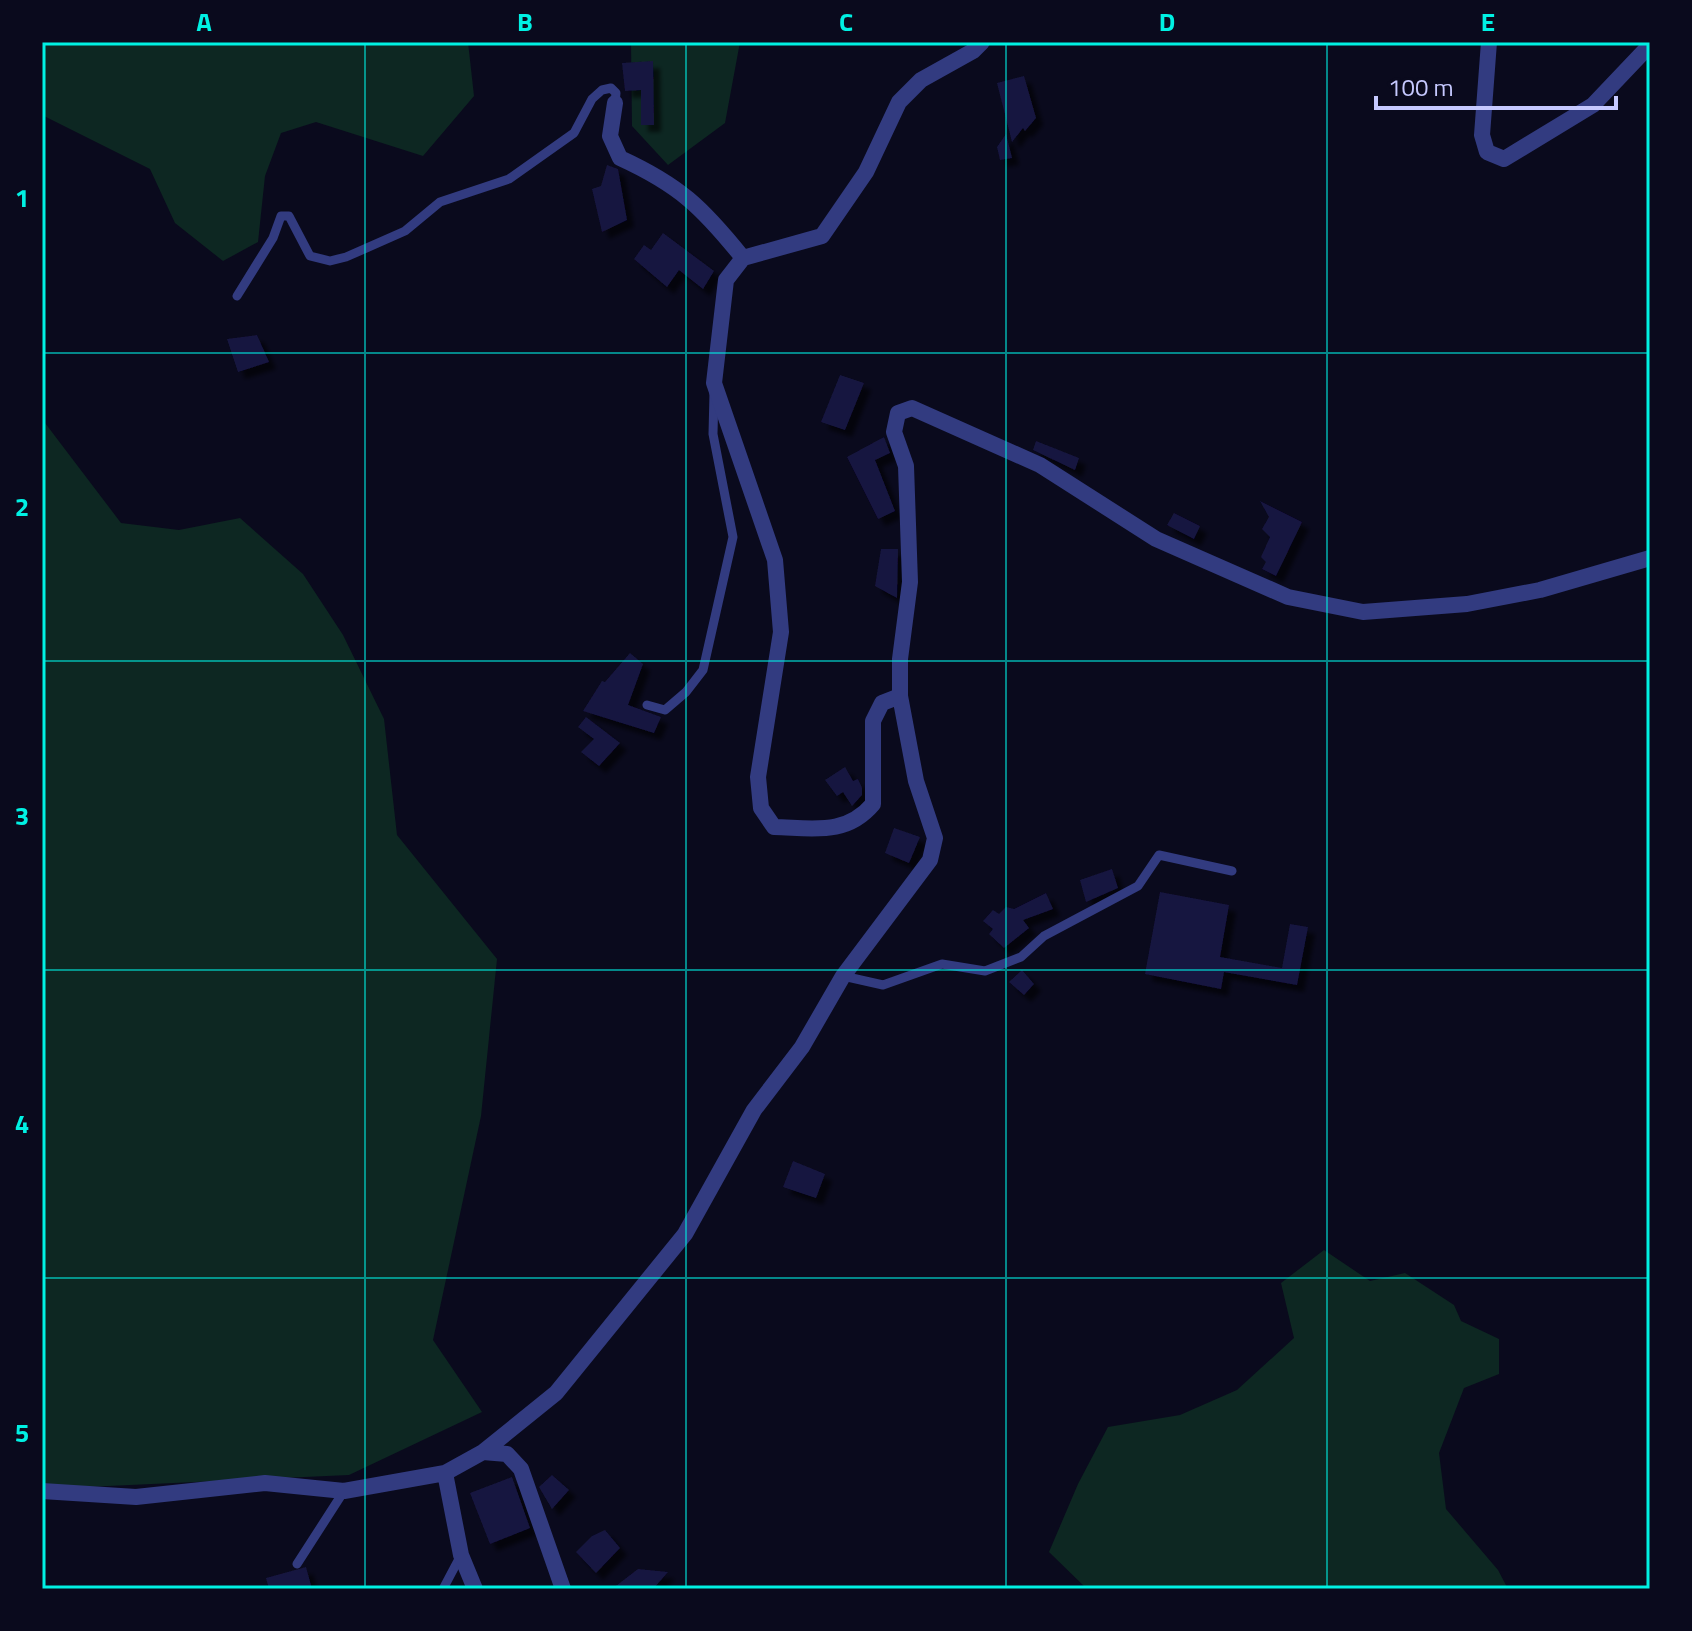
<svg xmlns="http://www.w3.org/2000/svg" width="1692" height="1631" font-family="'Titillium Web',sans-serif">
  <style>
    .green { fill: #0d2722 }
    .building { fill: #17153f; filter: url(#shadow) }
    .lines { fill: none; stroke-linecap: round; stroke-linejoin: round }
    .service { stroke: #323b80; stroke-width: 9 }
    .minor { stroke: #323b80; stroke-width: 16 }
    .grid { fill: none; stroke: #00f1e3; stroke-width: 2; stroke-opacity: 0.55 }
    .neatline { fill: none; stroke: #00f1e3; stroke-width: 3 }
    .grid-label { font-size: 26px; text-anchor: middle; font-weight: bold; fill: #00f1e3 }
  </style>
  <defs>
    <filter id="shadow"><feDropShadow dx="7" dy="7" stdDeviation="2" flood-color="#0009"/></filter>
  </defs>
  <rect width="100%" height="100%" fill="#0a0a1d"/>
  <!-- green -->
  <path class="green" d="M 42,42 L 468,42 L 474,96 L 423,156 L 316,122 L 281,133 L 265,176 L 258,242 L 223,261 L 175,223 L 150,169 L 42,115 Z
    M 631,42 L 740,42 L 725,123 L 668,165 L 632,126 Z
    M 42,419 L 121,523 L 179,530 L 240,518 L 303,574 L 343,635 L 384,719 L 397,835 L 497,959 L 481,1116 L 433,1340 L 482,1412 L 349,1475 L 42,1489 Z
    M 1324,1250 L 1370,1281 L 1405,1273 L 1454,1305 L 1461,1321 L 1499,1339 L 1499,1374 L 1464,1388 L 1439,1453 L 1446,1509 L 1498,1570 L 1508,1589 L 1087,1589 L 1049,1552 L 1078,1484 L 1108,1427 L 1180,1415 L 1237,1390 L 1294,1338 L 1281,1283 Z"/>
  <!-- building -->
  <path class="building" d="M 653,61 L 654,125 L 641,125 L 641,90 L 625,91 L 622,63 Z
    M 1024,76 L 1036,118 L 1025,131 L 1023,128 L 1012,142 L 997,83 Z
    M 1006,134 L 1012,158 L 1000,160 L 997,147 Z
    M 607,165 L 618,169 L 627,220 L 602,232 L 592,189 L 601,186 Z
    M 663,233 L 714,271 L 703,289 L 679,270 L 667,287 L 634,259 L 644,245 L 651,250 Z
    M 257,335 L 269,362 L 238,372 L 227,339 Z
    M 840,375 L 864,383 L 845,430 L 821,422 Z
    M 884,437 L 890,453 L 875,460 L 895,511 L 878,519 L 847,457 Z
    M 1036,441 L 1079,458 L 1075,470 L 1033,450 Z
    M 1260,501 L 1302,522 L 1276,576 L 1262,569 L 1266,562 L 1261,557 L 1270,537 L 1262,529 L 1269,517 Z
    M 1174,513 L 1200,526 L 1194,539 L 1167,525 Z
    M 881,549 L 898,549 L 897,598 L 875,586 Z
    M 630,653 L 643,664 L 628,705 L 661,717 L 654,733 L 583,711 L 602,681 L 605,682 Z
    M 586,717 L 620,743 L 599,766 L 581,752 L 594,739 L 578,727 Z
    M 845,767 L 853,781 L 858,779 L 862,788 L 862,795 L 852,806 L 843,792 L 837,796 L 825,780 Z
    M 894,828 L 920,837 L 909,863 L 885,853 Z
    M 1112,869 L 1118,888 L 1086,902 L 1080,880 Z
    M 1160,892 L 1229,905 L 1220,957 L 1282,968 L 1290,924 L 1308,927 L 1297,985 L 1224,972 L 1221,989 L 1145,974 Z
    M 1046,893 L 1053,909 L 1023,920 L 1029,928 L 1004,948 L 989,934 L 993,929 L 983,921 L 993,910 L 999,914 L 1006,907 L 1014,909 Z
    M 1022,970 L 1034,984 L 1024,995 L 1009,982 Z
    M 793,1161 L 825,1174 L 816,1198 L 783,1187 Z
    M 552,1475 L 569,1490 L 552,1509 L 539,1487 Z
    M 512,1477 L 530,1528 L 490,1544 L 470,1493 Z
    M 605,1530 L 620,1548 L 596,1573 L 576,1552 L 592,1536 Z
    M 306,1567 L 312,1589 L 269,1589 L 266,1578 Z
    M 638,1569 L 668,1572 L 653,1589 L 612,1589 Z"/>
  <g class="lines">
    <!-- service -->
    <path class="service" d="M 237,296 L 273,238 L 281,216 L 289,216 L 310,256 L 330,261 L 346,257 L 405,231 L 440,202 L 509,179 L 574,133 L 592,99 L 602,90 L 611,88 L 616,93 L 615,103
      M 647,705 L 665,710 L 686,692 L 703,670 L 733,537 L 713,434 L 714,393
      M 843,976 L 883,985 L 942,964 L 985,971 L 1021,957 L 1044,936 L 1138,886 L 1159,855 L 1232,871
      M 297,1564 L 344,1491
      M 443,1589 L 461,1555"/>
    <!-- minor -->
    <path class="minor" d="M 1489,42 L 1482,135 L 1487,152 L 1504,159 L 1593,105 L 1650,45
      M 615,103 L 610,136 L 620,158 C 679,185 702,207 743,258
      M 900,696 L 900,659 L 910,582 L 906,466 L 894,432 L 898,413 L 912,408 L 1040,465 L 1156,539 L 1288,597 L 1363,612 L 1467,604 L 1540,590 L 1650,558
      M 483,1452 L 507,1454 L 521,1469 L 563,1589
      M 445,1473 L 461,1555 L 475,1589
      M 42,1491 L 136,1497 L 265,1483 L 344,1491 L 445,1473 L 483,1452 L 556,1393 L 685,1234 L 754,1110 L 802,1047 L 843,976 L 930,860 L 935,838 L 916,781 L 900,696 L 882,703 L 873,721 L 873,804 C 846,836 813,828 774,827 L 761,808 L 758,777 L 781,632 L 775,560 L 714,383 L 726,280 L 743,258 L 822,236 L 866,172 L 899,102 L 921,80 L 973,51 L 982,42"/>
  </g>
  <!-- grid -->
  <path class="grid" d="M 365,42 L 365,1589M 686,42 L 686,1589M 1006,42 L 1006,1589M 1327,42 L 1327,1589M 42,353 L 1650,353M 42,661 L 1650,661M 42,970 L 1650,970M 42,1278 L 1650,1278"/>
  <!-- border -->
  <rect width="1692" height="1631" fill="none" stroke="#0a0a1d" stroke-width="88"/>
  <!-- scale -->
  <path d="M1376 96v12h240v-12" fill="none" stroke="#c6c9ff" stroke-width="4"/>
  <text x="1388" y="96" font-size="24" fill="#c6c9ff" stroke="#0a0a1d" stroke-width="6" paint-order="stroke">100 m</text>
  <rect x="44" y="44" width="1604" height="1543" class="neatline"/>
  <g class="grid-label">
    <text x="204" y="31">A</text>
    <text x="525" y="31">B</text>
    <text x="846" y="31">C</text>
    <text x="1167" y="31">D</text>
    <text x="1488" y="31">E</text>
    <text x="22" y="207">1</text>
    <text x="22" y="516">2</text>
    <text x="22" y="825">3</text>
    <text x="22" y="1133">4</text>
    <text x="22" y="1442">5</text>
  </g>
</svg>
